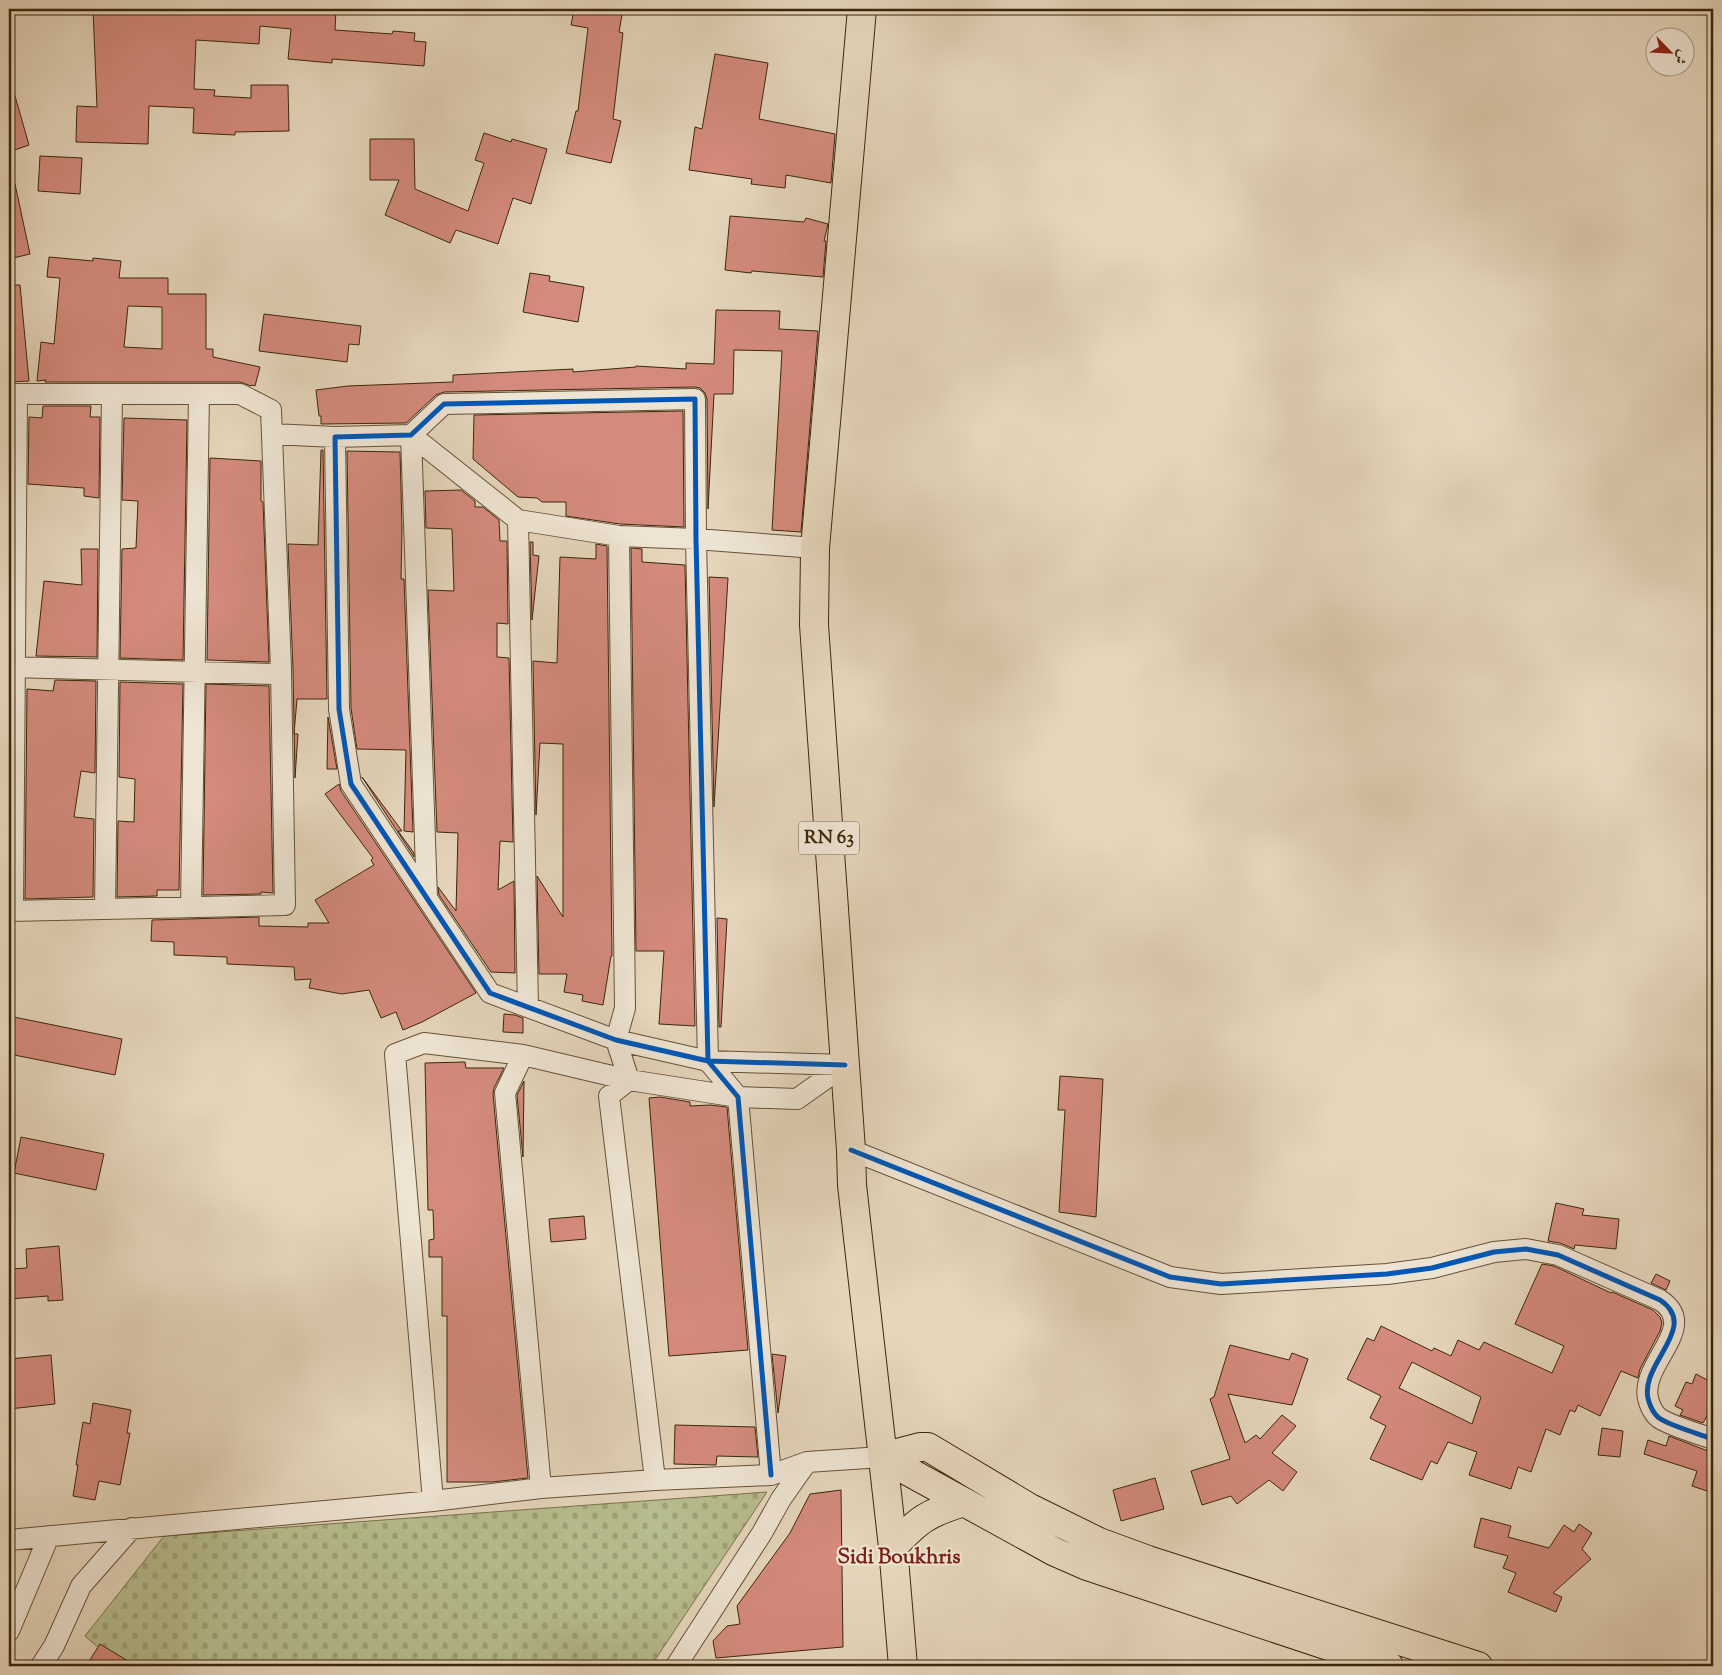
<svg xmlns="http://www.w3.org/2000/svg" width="1722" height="1675" font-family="'Sorts Mill Goudy',Amiri,serif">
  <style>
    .cemetery { fill: url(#cemetery-stones); stroke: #7a724c }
    .building { fill: #d48a7c; stroke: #3c270a; fill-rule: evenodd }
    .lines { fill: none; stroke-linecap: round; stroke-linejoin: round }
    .street-casing { stroke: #665236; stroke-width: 22 }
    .primary-casing { stroke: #3c270a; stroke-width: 30 }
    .highway-casing { stroke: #3c270a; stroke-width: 30 }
    .street { stroke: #eee4d3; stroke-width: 20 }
    .primary { stroke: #e5d5bb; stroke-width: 28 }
    .highway { stroke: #e5d5bb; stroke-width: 28 }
    .cycleway-casing { stroke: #eee4d3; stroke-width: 8 }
    .cycleway { stroke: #0057b8; stroke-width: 5 }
    .labels { text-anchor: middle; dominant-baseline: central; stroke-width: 4.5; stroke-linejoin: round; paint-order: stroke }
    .shield { fill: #eee4d3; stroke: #716046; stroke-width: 1 }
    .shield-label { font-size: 19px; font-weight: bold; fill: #3c270a }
    .neighbourhood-label { font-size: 21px; font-weight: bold; fill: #7a1f14; stroke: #eee4d3 }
  </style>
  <defs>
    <pattern id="cemetery-stones" width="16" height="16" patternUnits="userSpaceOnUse" patternTransform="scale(1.25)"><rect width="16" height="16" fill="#b7bd8e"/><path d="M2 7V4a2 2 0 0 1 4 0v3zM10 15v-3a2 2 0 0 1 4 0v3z" fill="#9ea279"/></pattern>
  </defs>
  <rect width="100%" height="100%" fill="#e5d5bb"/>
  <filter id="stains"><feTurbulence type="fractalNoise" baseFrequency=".004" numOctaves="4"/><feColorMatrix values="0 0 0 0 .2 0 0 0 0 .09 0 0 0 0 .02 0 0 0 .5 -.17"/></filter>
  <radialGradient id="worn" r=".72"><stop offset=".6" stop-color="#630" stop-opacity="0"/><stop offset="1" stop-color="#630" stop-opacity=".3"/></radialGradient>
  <!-- cemetery -->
  <path class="cemetery" d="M 767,1492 L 651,1666 L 120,1666 L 85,1636 L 164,1536 Z"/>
  <!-- building -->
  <path class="building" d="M 93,9 L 336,9 L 335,30 L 392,34 L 393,31 L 415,33 L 414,41 L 426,42 L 424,66 L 332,59 L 332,63 L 288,59 L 291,29 L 260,26 L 259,44 L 196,40 L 194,89 L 215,90 L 214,96 L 251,98 L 251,85 L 288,85 L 289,131 L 235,132 L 235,135 L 193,133 L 194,108 L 149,106 L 148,144 L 76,142 L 77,106 L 97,107 Z
    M 574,9 L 623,9 L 619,32 L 623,33 L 613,119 L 621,121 L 611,163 L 566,153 L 576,111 L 578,111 L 588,28 L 571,25 Z
    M 715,54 L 768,63 L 759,119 L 835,134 L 831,183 L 786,175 L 785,188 L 751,184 L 752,179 L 689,170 L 695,127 L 702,129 Z
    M 13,89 L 29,145 L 9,152 L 9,90 Z
    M 484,133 L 511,142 L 512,139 L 547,149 L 531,204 L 513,198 L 498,244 L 456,230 L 450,243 L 385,215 L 399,180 L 370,180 L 370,139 L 414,139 L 415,189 L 468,211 L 484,163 L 475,160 Z
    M 40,156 L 82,158 L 80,194 L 38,191 Z
    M 15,184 L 30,254 L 9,259 L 9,185 Z
    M 730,216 L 804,222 L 806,218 L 828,224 L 824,241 L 826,241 L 823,277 L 752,271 L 751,273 L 725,270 Z
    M 49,257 L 93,261 L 93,258 L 121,261 L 119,278 L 168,278 L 168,294 L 206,294 L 206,349 L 213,349 L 213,357 L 260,367 L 255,386 L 252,385 L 251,386 L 240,382 L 45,382 L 46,380 L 37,381 L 41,342 L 54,344 L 60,278 L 47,277 ZM 128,306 L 162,307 L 162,349 L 124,347 Z
    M 530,273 L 550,276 L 549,281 L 584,287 L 578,322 L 523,312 Z
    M 9,285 L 20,285 L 29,381 L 9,382 Z
    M 716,310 L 780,311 L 779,329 L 818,331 L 801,532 L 772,530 L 782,351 L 734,350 L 733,394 L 714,394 L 708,509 L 707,399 L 705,393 L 700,388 L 695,387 L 444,392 L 436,395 L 406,423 L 321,424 L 321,416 L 319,416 L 316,390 L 348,386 L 453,382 L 453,375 L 573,369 L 573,372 L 636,367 L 636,366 L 686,369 L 686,363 L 714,364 Z
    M 264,314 L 361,326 L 359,345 L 349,344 L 347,362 L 259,351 Z
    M 43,406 L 91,406 L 90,417 L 100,417 L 99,498 L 84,496 L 84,488 L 28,484 L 29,417 L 42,418 Z
    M 683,411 L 684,527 L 620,524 L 566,516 L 566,502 L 542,502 L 537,498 L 518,497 L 473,459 L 474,415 Z
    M 124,418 L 187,420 L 183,660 L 120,658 L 122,549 L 136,548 L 138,501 L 122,500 Z
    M 321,450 L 323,450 L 327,699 L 297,699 L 294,734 L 298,734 L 295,778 L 293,669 L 288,544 L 318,545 Z
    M 347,451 L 400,452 L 402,528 L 401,579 L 404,579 L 413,832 L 404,831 L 406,750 L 357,749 L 351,708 Z
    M 210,458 L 261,461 L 261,501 L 263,502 L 269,662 L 207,660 Z
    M 461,490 L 475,501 L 475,507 L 483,507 L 499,520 L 500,541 L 507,541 L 508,624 L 497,623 L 497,657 L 509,658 L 513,842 L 500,841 L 498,890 L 514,881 L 515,973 L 491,972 L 439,895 L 438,887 L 456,911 L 458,833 L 437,832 L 428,590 L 454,591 L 452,529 L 426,528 L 425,491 Z
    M 530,542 L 533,542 L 533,555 L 539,556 L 532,620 Z
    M 596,544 L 607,546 L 612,956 L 611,956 L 603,1005 L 582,1001 L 583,995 L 564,992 L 567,974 L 539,974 L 537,876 L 563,917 L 563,744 L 540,743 L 536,815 L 533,661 L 557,663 L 560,557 L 596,559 Z
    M 631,548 L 642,549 L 642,562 L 685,565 L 695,1026 L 659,1024 L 664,951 L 636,951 Z
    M 81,549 L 98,549 L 97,657 L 36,656 L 44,581 L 82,585 Z
    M 709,577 L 728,578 L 714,807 Z
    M 55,680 L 96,681 L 95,773 L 81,771 L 74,817 L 94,819 L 93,897 L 25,899 L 27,689 L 53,691 Z
    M 120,682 L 183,684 L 179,890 L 157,890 L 157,896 L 117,897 L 118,821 L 134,822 L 135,779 L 119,777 Z
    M 206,684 L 269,686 L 273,893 L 261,892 L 261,894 L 203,895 Z
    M 328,717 L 337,769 L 327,769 Z
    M 362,777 L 402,831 L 398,831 L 414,853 L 414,857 Z
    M 339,784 L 341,791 L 476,993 L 422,1022 L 403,1030 L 396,1012 L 381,1018 L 369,990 L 342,994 L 309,988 L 311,979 L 295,980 L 294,967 L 227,964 L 227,957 L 174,955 L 174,942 L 151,941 L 152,920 L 259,917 L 259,926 L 308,927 L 308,923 L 329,923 L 315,900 L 374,865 L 371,860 L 373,858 L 325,794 Z
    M 717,918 L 727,919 L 721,1027 L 719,1027 Z
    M 504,1014 L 515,1015 L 523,1018 L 523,1033 L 503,1032 Z
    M 9,1016 L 122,1039 L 115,1075 L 9,1054 Z
    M 465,1062 L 466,1068 L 504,1068 L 494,1088 L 493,1094 L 528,1478 L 492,1482 L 447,1482 L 447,1316 L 442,1316 L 442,1257 L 429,1257 L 429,1240 L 434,1239 L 433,1210 L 428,1210 L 425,1063 Z
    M 1060,1076 L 1103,1079 L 1096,1217 L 1059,1212 L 1065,1110 L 1058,1110 Z
    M 524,1081 L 523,1157 L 517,1095 Z
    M 660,1097 L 690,1102 L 690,1106 L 710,1105 L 727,1107 L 748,1350 L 669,1356 L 649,1098 Z
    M 21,1137 L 104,1154 L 96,1190 L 14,1173 Z
    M 1556,1203 L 1584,1209 L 1582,1215 L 1619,1219 L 1616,1249 L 1575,1245 L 1574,1249 L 1560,1243 L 1548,1241 Z
    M 584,1216 L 586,1239 L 551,1242 L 549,1219 Z
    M 59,1246 L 63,1300 L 48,1301 L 48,1296 L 9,1299 L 9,1269 L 27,1268 L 26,1249 Z
    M 1542,1264 L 1554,1266 L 1611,1293 L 1612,1292 L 1653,1310 L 1660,1317 L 1662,1323 L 1660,1331 L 1640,1369 L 1638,1378 L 1621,1371 L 1600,1416 L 1578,1405 L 1575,1412 L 1570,1410 L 1560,1435 L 1546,1429 L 1531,1472 L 1518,1467 L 1511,1489 L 1469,1475 L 1477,1452 L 1448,1442 L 1437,1464 L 1431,1461 L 1422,1480 L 1370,1459 L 1386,1426 L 1370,1418 L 1381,1396 L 1347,1379 L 1367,1338 L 1374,1341 L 1381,1326 L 1432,1351 L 1434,1348 L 1451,1356 L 1458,1340 L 1479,1350 L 1484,1342 L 1552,1373 L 1564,1346 L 1515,1324 ZM 1412,1362 L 1481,1397 L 1472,1424 L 1399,1388 Z
    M 1656,1274 L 1670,1281 L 1666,1290 L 1651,1283 Z
    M 1230,1345 L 1289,1360 L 1292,1353 L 1308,1359 L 1292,1405 L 1228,1394 L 1245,1443 L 1256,1435 L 1260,1439 L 1282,1415 L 1296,1426 L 1272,1453 L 1297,1472 L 1283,1491 L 1269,1480 L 1237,1504 L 1231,1496 L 1202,1505 L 1191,1471 L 1230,1459 L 1210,1399 L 1214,1397 Z
    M 772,1354 L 786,1356 L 778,1413 Z
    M 51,1355 L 55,1404 L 9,1409 L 9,1359 Z
    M 1696,1374 L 1713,1383 L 1713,1417 L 1708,1414 L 1703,1423 L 1680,1415 L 1683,1410 L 1675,1406 L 1686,1382 L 1692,1384 Z
    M 93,1403 L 131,1410 L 127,1433 L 130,1433 L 120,1485 L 99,1481 L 95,1500 L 73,1496 L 78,1465 L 76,1465 L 83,1422 L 90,1424 Z
    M 675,1425 L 755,1427 L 758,1457 L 717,1456 L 716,1465 L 674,1464 Z
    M 1602,1428 L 1623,1431 L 1620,1457 L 1598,1455 Z
    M 1669,1436 L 1713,1453 L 1713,1493 L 1692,1486 L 1697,1471 L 1644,1454 L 1648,1440 L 1666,1446 Z
    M 1155,1478 L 1164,1509 L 1121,1521 L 1113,1490 Z
    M 841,1490 L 843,1647 L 716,1658 L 713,1641 L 727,1626 L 740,1624 L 737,1606 L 790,1533 L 810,1494 Z
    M 1481,1518 L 1511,1526 L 1508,1537 L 1549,1548 L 1564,1525 L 1574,1532 L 1579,1524 L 1592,1533 L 1582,1549 L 1591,1559 L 1553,1593 L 1562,1597 L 1556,1612 L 1508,1592 L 1516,1573 L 1503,1568 L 1508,1556 L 1474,1547 Z
    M 100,1644 L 136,1666 L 86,1666 Z"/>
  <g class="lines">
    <!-- street casing -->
    <g class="street-casing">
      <path id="street" d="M 9,394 L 240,394 L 271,410 L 281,669 L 272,674 L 9,667
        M 272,434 L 335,437
        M 411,435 L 427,898
        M 411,435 L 518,520 L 619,536 L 696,539 L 815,548
        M 518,520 L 528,1007
        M 619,536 L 625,1008 L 616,1040 L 629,1080 L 609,1096 L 655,1480
        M 191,907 L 199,394
        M 105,909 L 112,394
        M 9,911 L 285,905 L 281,669
        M 13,911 L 17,394
        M 523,1055 L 505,1093 L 541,1488
        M 851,1150 L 1170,1277 L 1221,1284 L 1387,1274 L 1432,1268 L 1494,1252 L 1526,1249 L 1558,1255 L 1660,1300 C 1702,1328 1636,1365 1649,1402 C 1651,1408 1654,1414 1659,1418 C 1671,1426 1699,1434 1713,1439
        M 771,1475 L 738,1097 L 708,1061 L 696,539 L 695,399 L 444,404 L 411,435 L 335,437 L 339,709 L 351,784 L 490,993 L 616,1040 L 708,1061 L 845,1065
        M 433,1501 L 395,1054 L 424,1043 L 523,1055 L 629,1080 L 738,1097 L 797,1099 L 845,1065
        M 9,1540 L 433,1501 L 541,1488 L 655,1480 L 771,1475 L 807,1462 L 882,1457
        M 9,1631 L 49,1536
        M 41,1666 L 54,1646 L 81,1586 L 132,1528
        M 676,1666 L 762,1533 L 781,1499 L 807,1462"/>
    </g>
    <!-- primary casing -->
    <g class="primary-casing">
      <path id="primary" d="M 862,9 L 815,548 L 814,625 L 851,1150 L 852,1185 L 893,1547 L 903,1666"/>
    </g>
    <!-- highway casing -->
    <g class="highway-casing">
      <path id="highway" d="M 882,1457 L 920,1447 L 928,1447 L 1030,1508 L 1099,1542 L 1148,1560 L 1478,1666
        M 882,1457 L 1055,1552 L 1087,1566 L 1389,1666
        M 893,1547 C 919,1519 928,1513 964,1502"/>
    </g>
    <!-- street -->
    <use href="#street" class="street"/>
    <!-- primary -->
    <use href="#primary" class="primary"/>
    <!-- highway -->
    <use href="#highway" class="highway"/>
    <!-- cycleway casing -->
    <g class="cycleway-casing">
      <path id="cycleway" d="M 851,1150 L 1170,1277 L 1221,1284 L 1387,1274 L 1432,1268 L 1494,1252 L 1526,1249 L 1558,1255 L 1660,1300 C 1702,1328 1636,1365 1649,1402 C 1651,1408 1654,1414 1659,1418 C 1671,1426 1699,1434 1713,1439
        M 771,1475 L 738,1097 L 708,1061 L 696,539 L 695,399 L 444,404 L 411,435 L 335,437 L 339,709 L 351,784 L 490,993 L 616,1040 L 708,1061 L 845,1065"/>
    </g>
    <!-- cycleway -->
    <use href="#cycleway" class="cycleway"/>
  </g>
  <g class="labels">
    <!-- shield labels -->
    <rect class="shield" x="799" y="821.5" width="60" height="33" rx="4"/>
    <g class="shield-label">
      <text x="829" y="838">RN 63</text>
    </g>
    <!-- neighbourhood labels -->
    <g class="neighbourhood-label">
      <text x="899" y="1558">Sidi Boukhris</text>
    </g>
  </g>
  <!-- margin -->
  <rect width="1722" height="1675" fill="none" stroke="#e5d5bb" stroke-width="30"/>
  <rect x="10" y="10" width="1702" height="1655" fill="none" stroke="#3c270a" stroke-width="2.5"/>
  <rect x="15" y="15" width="1692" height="1645" fill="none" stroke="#3c270a"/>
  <!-- north arrow -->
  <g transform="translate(1670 52) rotate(114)"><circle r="24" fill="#eee4d3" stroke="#a79883"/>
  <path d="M0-4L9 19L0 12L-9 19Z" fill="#8f2418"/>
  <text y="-8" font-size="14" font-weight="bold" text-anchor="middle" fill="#3c270a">ش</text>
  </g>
  <rect width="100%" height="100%" filter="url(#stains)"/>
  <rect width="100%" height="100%" fill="url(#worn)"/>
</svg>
